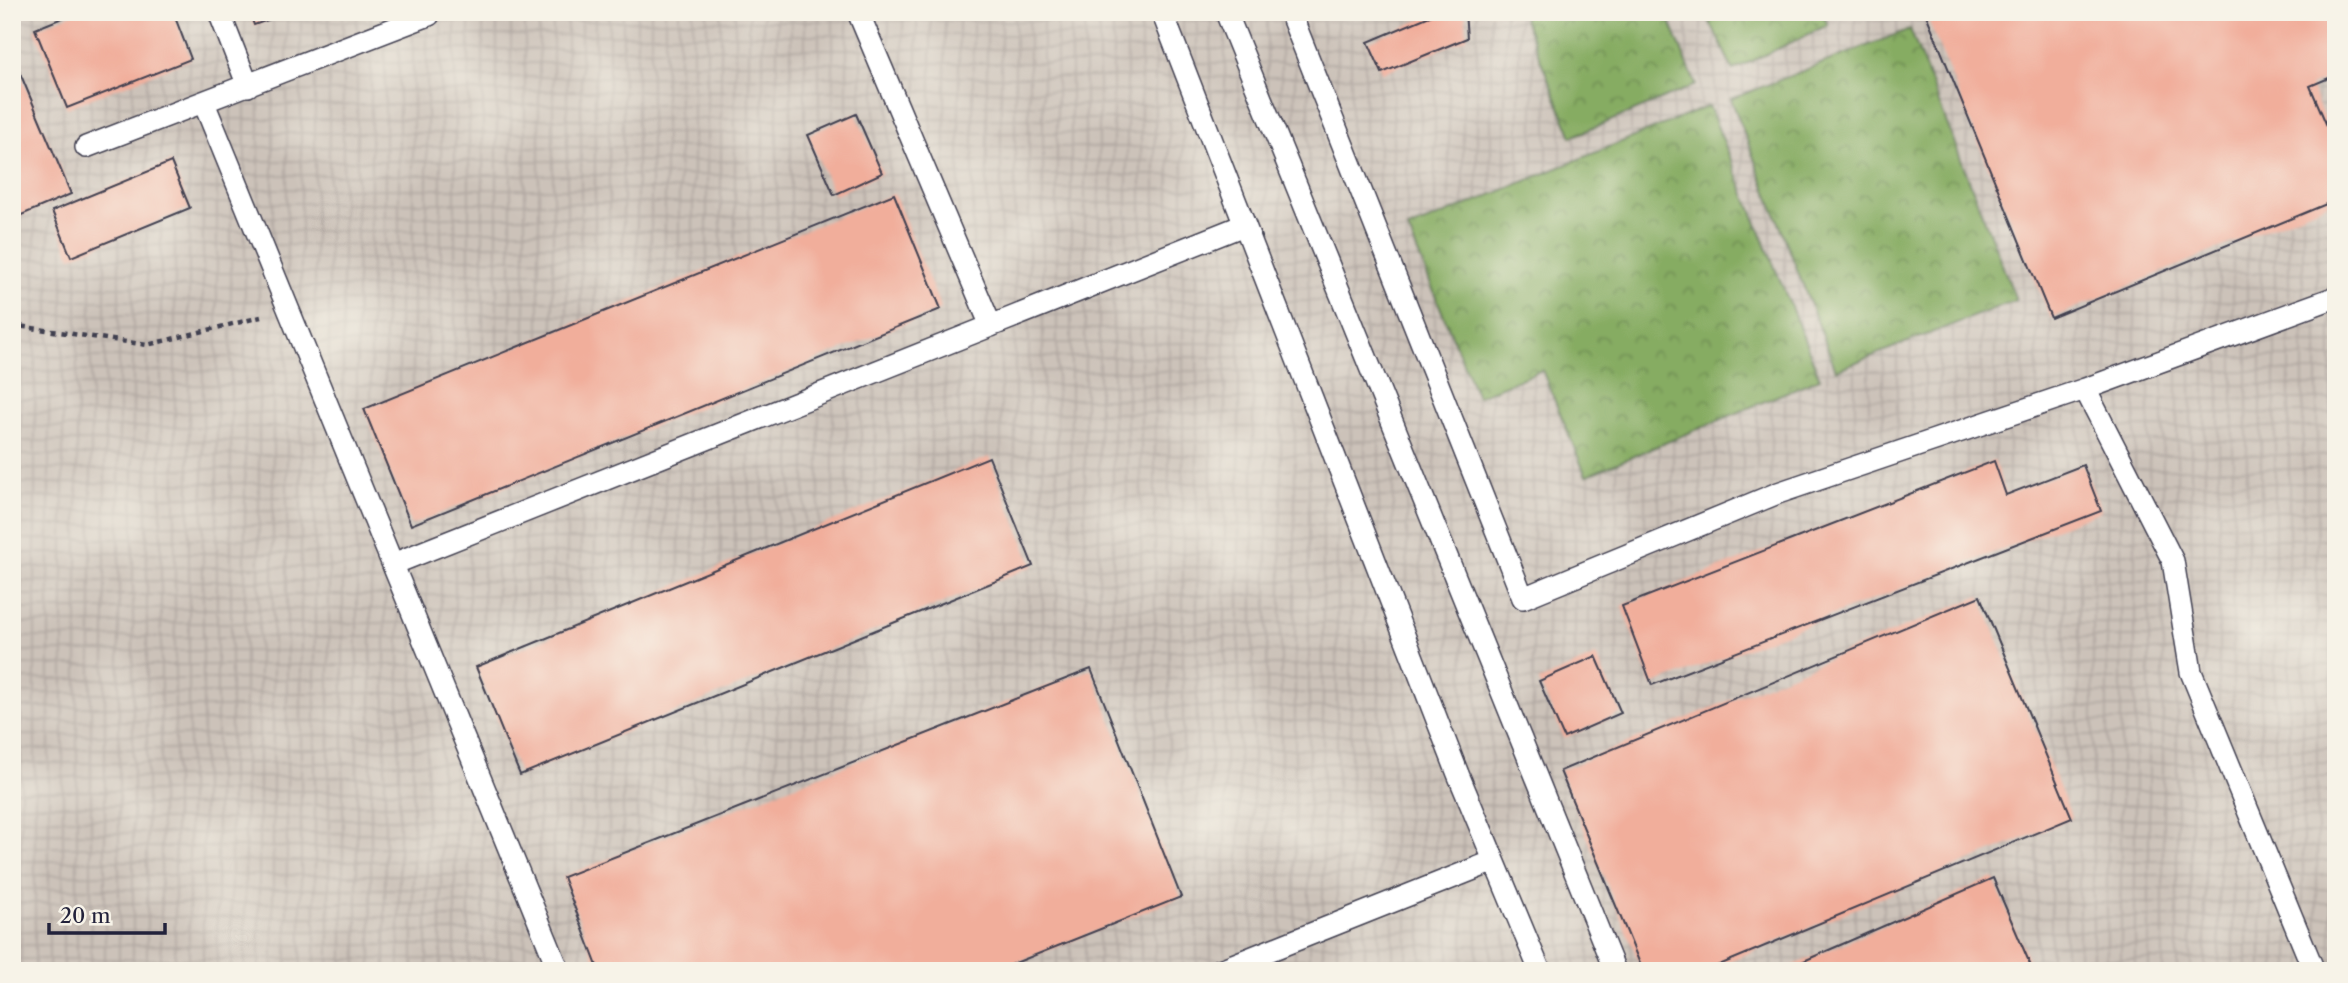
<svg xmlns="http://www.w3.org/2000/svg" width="2348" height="983" font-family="'Libre Caslon Text',serif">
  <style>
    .industrial { fill: url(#industrial-grid) }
    .forest { fill: url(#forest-crowns); stroke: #54674e; stroke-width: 2 }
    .building { fill: #f1ae9b }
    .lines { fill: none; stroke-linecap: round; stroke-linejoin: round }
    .lane-casing { stroke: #413f50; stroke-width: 24 }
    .path { stroke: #413f50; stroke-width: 4.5; stroke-dasharray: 5 5; stroke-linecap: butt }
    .lane { stroke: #fff; stroke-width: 21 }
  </style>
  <defs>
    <pattern id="industrial-grid" width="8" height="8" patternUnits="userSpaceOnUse" patternTransform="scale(1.75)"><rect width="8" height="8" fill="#ccc2b9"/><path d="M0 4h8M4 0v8" fill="none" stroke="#afa6a0"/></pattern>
    <pattern id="forest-crowns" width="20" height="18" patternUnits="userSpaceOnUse" patternTransform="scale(1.75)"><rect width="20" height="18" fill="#86ac62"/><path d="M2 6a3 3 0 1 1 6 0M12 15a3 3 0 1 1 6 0" fill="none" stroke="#6d8c52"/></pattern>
  </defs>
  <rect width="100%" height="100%" fill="#f7f3e8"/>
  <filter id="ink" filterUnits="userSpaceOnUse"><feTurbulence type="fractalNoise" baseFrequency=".0143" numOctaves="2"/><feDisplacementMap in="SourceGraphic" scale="14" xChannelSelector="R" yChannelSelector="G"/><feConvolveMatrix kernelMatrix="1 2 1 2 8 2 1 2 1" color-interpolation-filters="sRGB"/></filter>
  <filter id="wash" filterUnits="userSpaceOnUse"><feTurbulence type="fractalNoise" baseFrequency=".00686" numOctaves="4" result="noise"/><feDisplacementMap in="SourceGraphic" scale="28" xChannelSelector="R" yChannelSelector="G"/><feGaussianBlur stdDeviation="1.57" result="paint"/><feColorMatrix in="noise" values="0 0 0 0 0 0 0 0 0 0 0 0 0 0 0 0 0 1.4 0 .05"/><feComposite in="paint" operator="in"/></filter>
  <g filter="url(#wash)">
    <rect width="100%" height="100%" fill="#f3e1c7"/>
    <!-- industrial -->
    <path class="industrial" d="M 12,12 L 2336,12 L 2336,971 L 12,971 Z"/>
    <!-- forest -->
    <path class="forest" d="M 1521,12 L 1666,12 L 1696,85 L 1572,137 Z
      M 1705,12 L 1822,12 L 1828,25 L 1733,70 Z
      M 1910,29 L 2016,300 L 1836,370 L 1731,99 Z
      M 1709,106 L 1820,378 L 1586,476 L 1542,370 L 1477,397 L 1408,229 Z"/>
    <g id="blocks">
      <!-- building -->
      <path class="building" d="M 77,12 L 173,12 L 191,59 L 67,108 L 35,29 Z
        M 249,12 L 286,12 L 287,13 L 254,25 Z
        M 1439,12 L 1465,12 L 1467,38 L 1382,73 L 1368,42 Z
        M 1925,12 L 2336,12 L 2336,75 L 2310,86 L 2336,147 L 2336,200 L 2051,318 Z
        M 12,54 L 71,194 L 12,219 Z
        M 856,114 L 882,173 L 834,195 L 808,135 Z
        M 171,162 L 190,208 L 71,257 L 52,211 Z
        M 894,194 L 941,309 L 411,525 L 364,409 Z
        M 989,457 L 1033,566 L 520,775 L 476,667 Z
        M 1994,461 L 2006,495 L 2083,465 L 2101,511 L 1652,685 L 1622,606 Z
        M 1980,596 L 2072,818 L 1705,971 L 1643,971 L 1560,771 Z
        M 1596,656 L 1621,713 L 1564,738 L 1539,681 Z
        M 1091,669 L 1181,897 L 995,971 L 599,971 L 563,877 Z
        M 1993,878 L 2033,971 L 1781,971 Z"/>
    </g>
  </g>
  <g filter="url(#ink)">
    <use href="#blocks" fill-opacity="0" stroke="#413f50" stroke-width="2"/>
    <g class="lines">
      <!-- lane casing -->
      <g class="lane-casing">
        <path id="lane" d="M 219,12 L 248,86
          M 858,12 L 991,326
          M 1162,12 L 1458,774 L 1540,971
          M 1226,12 L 1615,971
          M 1290,12 L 1523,598 L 1778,493 L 2085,389 L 2336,297
          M 204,103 L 559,971
          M 86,147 L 429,15
          M 2085,389 L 2173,561 L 2191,672 L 2314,971
          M 393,564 L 1244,225
          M 1218,971 L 1494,861"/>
      </g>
      <!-- path -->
      <path class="path" d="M 12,325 L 147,345 L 261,317"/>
      <!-- lane -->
      <use href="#lane" class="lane"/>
    </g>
  </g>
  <!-- margin -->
  <rect width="2348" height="983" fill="none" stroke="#f7f3e8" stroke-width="42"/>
  <!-- scale -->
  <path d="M49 923v10h116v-10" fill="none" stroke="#22223b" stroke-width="3.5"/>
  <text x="60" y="923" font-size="21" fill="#22223b" stroke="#f7f3e8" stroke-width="5" paint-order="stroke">20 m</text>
</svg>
